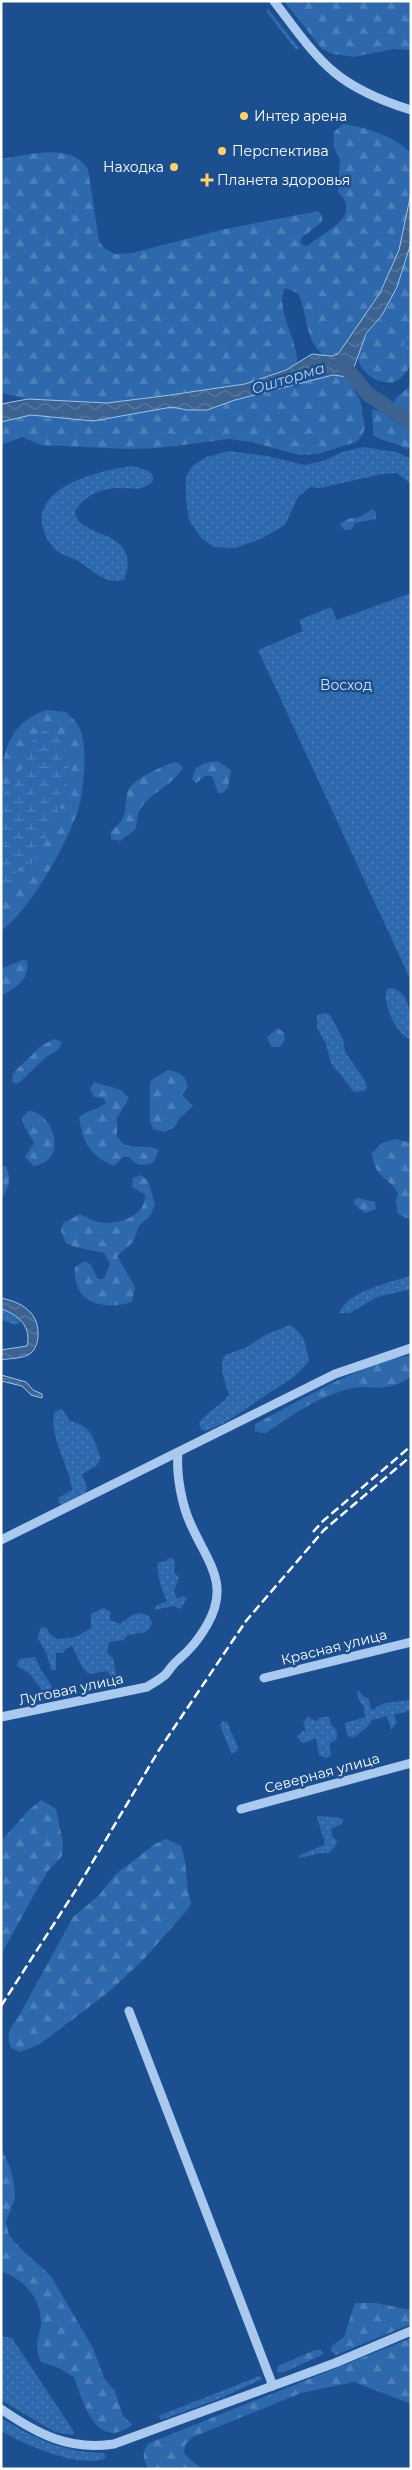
<svg xmlns="http://www.w3.org/2000/svg" width="412" height="2470" font-family="Montserrat,sans-serif">
  <style>
    .grass { fill: url(#grass-dots) }
    .forest { fill: url(#forest-firs) }
    .wetland { fill: url(#wetland-marsh) }
    .water { fill: url(#water-waves); stroke: #9cc4f0 }
    .lines { fill: none; stroke-linecap: round; stroke-linejoin: round }
    .river { stroke: #3c6290; stroke-width: 15 }
    .minor { stroke: #a9c9ee; stroke-width: 9 }
    .rail { stroke: #fff; stroke-width: 2.5; stroke-dasharray: 9 4; stroke-linecap: butt }
    .poi-dot { fill: #ffd166; stroke: #1b4f8f; stroke-width: 2 }
    .labels { text-anchor: middle; dominant-baseline: central; stroke-width: 5; stroke-linejoin: round; paint-order: stroke }
    .poi-label { font-size: 14px; fill: #fff; stroke: #1b4f8f; text-anchor: start }
    .park-label { font-size: 14px; fill: #cfe3fa; stroke: #1b4f8f }
    .street-label { font-size: 14px; fill: #fff; stroke: #1b4f8f }
    .water-label { font-size: 15px; font-style: italic; fill: #b5d3f5; stroke: #1b4f8f }
  </style>
  <defs>
    <pattern id="grass-dots" width="8" height="8" patternUnits="userSpaceOnUse" patternTransform="scale(1.25)"><rect width="8" height="8" fill="#2e69ad"/><path d="M2 2h.1M6 6h.1" fill="none" stroke="#4d80b9" stroke-width="1.8" stroke-linecap="round"/></pattern>
    <pattern id="forest-firs" width="22" height="20" patternUnits="userSpaceOnUse" patternTransform="scale(1.25)"><rect width="22" height="20" fill="#2e69ad"/><path d="M5 1l3.5 6h-7zM16 11l3.5 6h-7z" fill="#4d80b9"/></pattern>
    <pattern id="wetland-marsh" width="20" height="14" patternUnits="userSpaceOnUse" patternTransform="scale(1.25)"><rect width="20" height="14" fill="#2e69ad"/><path d="M1 5h8M5 5V1M11 12h8M15 12V8" fill="none" stroke="#4d80b9"/></pattern>
    <pattern id="water-waves" width="16" height="10" patternUnits="userSpaceOnUse" patternTransform="scale(1.25)"><rect width="16" height="10" fill="#3c6290"/><path d="M0 5q4-4 8 0t8 0" fill="none" stroke="#597aa1"/></pattern>
  </defs>
  <rect width="100%" height="100%" fill="#1b4f8f"/>
  <!-- grass -->
  <path class="grass" d="M 268,9 L 299,48 L 296,50 L 266,11 Z
    M 411,323 L 411,356 L 401,352 Z
    M 363,447 L 397,452 L 411,459 L 411,484 L 397,473 L 382,474 L 320,488 L 310,487 L 298,497 L 285,525 L 261,539 L 235,548 L 213,547 L 200,537 L 189,520 L 186,500 L 186,477 L 192,466 L 206,457 L 229,451 L 267,456 L 305,465 L 323,461 L 342,452 Z
    M 133,466 L 149,471 L 153,475 L 153,481 C 142,492 133,488 119,488 C 101,488 84,496 75,511 C 77,541 144,526 124,580 C 106,585 94,572 80,562 C 72,557 60,555 54,548 C 47,541 44,533 42,524 C 36,485 104,469 133,466 Z
    M 411,593 L 411,981 L 258,650 L 303,631 L 299,620 L 331,607 L 337,620 Z
    M 389,988 C 412,989 412,1023 410,1039 C 395,1033 384,1006 386,991 Z
    M 326,1013 L 330,1015 L 343,1039 L 345,1052 L 364,1079 L 367,1087 L 364,1091 L 354,1092 L 331,1063 L 326,1044 L 317,1028 L 317,1015 Z
    M 411,1276 L 411,1289 L 377,1297 L 350,1313 L 339,1313 C 346,1292 390,1282 411,1276 Z
    M 1,1309 L 15,1313 L 21,1319 L 20,1322 L 16,1325 L 1,1320 Z
    M 290,1325 C 306,1335 305,1343 309,1361 C 297,1377 283,1384 266,1395 C 247,1407 228,1424 205,1431 L 201,1429 L 199,1423 C 207,1411 220,1407 229,1395 C 225,1381 218,1368 225,1355 L 247,1347 L 265,1335 Z
    M 62,1409 L 70,1421 C 94,1427 92,1437 101,1458 L 96,1466 L 82,1474 L 87,1487 L 85,1496 L 60,1505 L 58,1498 L 72,1490 C 69,1463 49,1439 54,1412 Z
    M 170,1558 L 174,1559 L 175,1567 L 174,1572 L 179,1578 L 174,1591 L 177,1599 L 183,1596 L 187,1598 L 181,1609 L 173,1606 L 155,1610 L 156,1606 L 167,1601 C 162,1592 156,1572 158,1562 L 163,1562 Z
    M 104,1608 L 111,1612 L 110,1620 L 120,1624 C 130,1617 136,1609 149,1616 L 152,1624 L 146,1632 L 128,1635 L 124,1640 L 109,1642 L 107,1652 L 113,1658 L 117,1678 L 114,1681 L 107,1671 L 89,1674 L 83,1669 L 72,1646 L 67,1648 L 62,1653 L 56,1653 L 56,1670 L 51,1670 L 47,1655 L 38,1638 L 40,1628 L 46,1627 L 49,1633 L 57,1639 L 76,1637 L 91,1628 L 91,1614 Z
    M 35,1657 L 41,1670 L 52,1686 L 51,1692 L 45,1695 L 30,1674 L 17,1666 L 19,1659 Z
    M 358,1690 L 364,1697 L 369,1699 L 370,1708 L 374,1710 C 384,1699 397,1704 411,1699 L 411,1710 L 394,1715 L 397,1723 L 391,1730 L 387,1716 L 372,1720 L 367,1727 L 353,1738 L 347,1735 L 345,1723 L 365,1717 L 363,1705 C 359,1701 356,1695 358,1690 Z
    M 308,1717 L 316,1721 L 321,1717 L 329,1717 L 331,1725 C 337,1729 338,1732 336,1740 L 330,1743 L 331,1756 L 326,1758 L 319,1755 L 316,1738 L 305,1743 L 301,1742 L 297,1736 L 303,1731 L 306,1732 L 303,1722 Z
    M 223,1721 L 228,1723 C 230,1732 235,1738 238,1747 L 236,1752 L 231,1753 L 220,1725 Z
    M 322,1816 C 330,1818 335,1816 343,1819 L 342,1824 L 331,1829 L 332,1836 L 337,1841 L 335,1847 L 329,1853 L 320,1853 L 300,1858 L 298,1856 L 324,1845 L 324,1840 L 317,1817 Z
    M 1,2336 L 12,2338 L 73,2430 L 73,2435 L 55,2432 L 1,2400 Z
    M 260,2376 L 262,2379 L 219,2399 L 161,2420 L 158,2416 Z
    M 1,2418 C 37,2439 61,2452 104,2453 L 106,2458 C 82,2470 23,2444 1,2431 Z"/>
  <!-- forest -->
  <path class="forest" d="M 284,1 L 411,1 L 411,50 L 393,49 L 354,57 L 333,54 L 322,49 Z
    M 343,124 C 368,128 392,135 411,153 L 411,193 L 399,250 L 380,293 L 338,354 L 323,355 C 304,338 308,315 298,293 L 285,288 C 274,309 300,343 297,365 L 245,384 L 107,403 L 28,399 L 1,393 L 1,159 C 29,155 70,142 88,169 L 99,241 L 104,248 L 115,254 L 132,253 L 225,229 L 318,211 L 322,216 L 322,222 L 301,238 L 301,244 L 307,246 C 325,231 363,217 338,192 L 340,159 L 334,148 L 334,132 Z
    M 411,243 L 411,323 L 401,352 L 411,356 C 410,367 407,375 396,381 C 390,384 380,382 374,379 C 368,375 358,366 358,358 C 358,341 374,328 382,315 C 391,300 408,260 411,243 Z
    M 334,375 L 347,377 L 360,400 L 365,428 L 362,436 L 356,442 L 318,454 L 299,455 L 251,442 L 230,439 L 159,448 L 128,449 L 40,445 L 23,437 L 1,445 L 1,422 L 31,415 L 93,421 L 172,407 L 187,410 L 207,410 L 235,400 Z
    M 411,385 L 411,420 L 395,405 L 395,399 Z
    M 372,409 C 388,412 395,427 411,428 L 411,447 L 407,449 C 396,442 384,443 373,435 Z
    M 373,509 L 376,512 L 376,519 L 355,523 L 351,530 L 344,530 L 340,524 L 348,519 L 360,517 Z
    M 46,710 L 66,712 C 71,717 77,722 80,729 C 88,748 84,794 77,813 C 65,847 30,910 1,931 L 1,900 L 16,883 L 15,875 C 25,858 41,845 50,829 C 62,808 69,783 68,759 L 33,738 L 23,767 L 1,797 C 1,759 5,724 46,710 Z
    M 217,761 L 231,770 L 228,787 L 223,793 L 218,793 L 212,776 L 205,776 L 196,783 L 192,779 L 196,768 L 205,763 Z
    M 177,762 L 183,767 C 174,785 152,791 141,808 C 136,815 138,823 135,830 L 120,841 L 111,839 L 111,832 C 133,810 121,814 128,791 C 131,780 165,764 177,762 Z
    M 22,960 L 27,961 C 30,979 16,988 1,996 L 1,969 Z
    M 278,1028 L 284,1033 L 285,1040 L 280,1047 L 272,1047 L 267,1037 Z
    M 54,1039 L 62,1042 L 58,1050 L 46,1057 L 20,1082 L 16,1084 L 12,1082 L 13,1073 L 41,1046 Z
    M 168,1070 C 180,1073 185,1074 188,1086 L 182,1095 L 193,1106 L 179,1119 L 175,1127 L 164,1132 L 153,1129 L 150,1121 L 150,1081 Z
    M 94,1082 L 121,1090 L 129,1098 L 117,1118 L 117,1136 C 127,1154 144,1142 159,1150 L 154,1162 C 144,1166 137,1167 129,1157 L 123,1157 L 114,1166 C 90,1156 82,1141 79,1117 C 88,1110 97,1110 106,1103 L 103,1098 L 94,1097 L 90,1089 Z
    M 28,1111 C 53,1111 70,1160 34,1166 L 25,1157 L 34,1143 L 24,1126 L 22,1118 Z
    M 395,1139 L 411,1143 L 411,1220 L 398,1214 L 396,1201 L 398,1194 C 389,1175 375,1181 372,1153 L 382,1143 Z
    M 1,1166 L 6,1166 C 11,1179 10,1187 1,1199 Z
    M 141,1175 L 148,1181 L 155,1204 L 151,1215 L 139,1226 L 133,1242 L 117,1256 L 135,1287 L 132,1302 C 102,1311 72,1303 75,1267 L 85,1261 L 91,1265 L 98,1279 L 104,1279 L 110,1264 L 104,1253 L 75,1247 L 66,1243 L 61,1231 L 63,1223 L 80,1214 C 86,1217 93,1221 99,1222 C 118,1226 146,1216 145,1195 L 132,1187 L 133,1178 Z
    M 357,1198 L 375,1202 L 376,1209 L 365,1213 L 355,1205 L 354,1201 Z
    M 411,1355 L 411,1376 C 386,1396 369,1382 344,1390 C 315,1399 290,1416 266,1433 L 260,1433 L 255,1430 L 255,1424 C 304,1399 356,1365 411,1355 Z
    M 41,1800 L 56,1809 L 63,1843 L 62,1856 L 48,1871 L 36,1891 L 1,1955 L 1,1841 L 28,1811 Z
    M 166,1839 L 181,1846 C 188,1865 185,1884 191,1903 L 188,1909 L 144,1959 L 110,1991 L 40,2044 L 20,2052 L 11,2048 C 5,2035 11,2026 19,2016 L 73,1917 L 98,1896 L 116,1874 L 155,1844 Z
    M 1,2148 L 10,2167 L 14,2183 L 15,2198 L 6,2222 L 9,2235 L 19,2247 L 51,2276 L 93,2348 L 104,2378 L 115,2391 L 123,2416 L 131,2423 L 132,2425 C 96,2452 83,2402 74,2377 L 59,2368 L 41,2362 C 39,2357 37,2352 37,2347 C 36,2338 42,2329 41,2320 C 40,2297 22,2277 1,2272 Z
    M 355,2303 L 376,2303 L 411,2310 L 411,2324 L 336,2355 L 331,2351 L 332,2346 L 344,2337 Z
    M 411,2338 L 411,2404 L 354,2382 L 301,2393 L 193,2437 L 185,2445 L 184,2453 L 194,2463 L 204,2469 L 149,2469 C 142,2460 142,2451 149,2443 Z
    M 315,2350 L 321,2350 L 324,2354 L 282,2373 L 277,2372 L 278,2366 Z"/>
  <!-- wetland -->
  <path class="wetland" d="M 45,730 C 49,732 55,734 58,738 C 87,769 49,832 34,863 L 21,865 L 15,875 L 17,883 L 1,900 L 1,797 L 23,767 L 33,738 Z"/>
  <!-- water -->
  <path class="water" d="M 411,193 L 411,243 L 397,287 L 382,315 L 366,334 L 353,370 L 347,377 L 333,375 L 235,400 L 207,410 L 187,410 L 172,407 L 93,421 L 31,415 L 1,422 L 1,404 L 28,399 L 107,403 L 163,396 L 245,384 L 286,370 L 312,354 L 331,356 L 338,354 L 380,293 L 399,250 Z
    M 1,1298 C 21,1302 39,1312 38,1335 C 38,1342 36,1348 31,1353 C 24,1359 10,1358 1,1360 L 1,1350 L 27,1346 C 32,1327 18,1314 1,1309 Z
    M 1,1375 L 26,1382 L 33,1390 L 42,1394 L 42,1398 L 31,1395 L 22,1386 L 1,1381 Z"/>
  <g class="lines">
    <!-- river -->
    <path class="river" d="M 342,363 L 368,394 L 411,423"/>
    <!-- minor -->
    <path class="minor" d="M 274,1 C 320,62 334,86 411,110
      M 1,1540 L 335,1374 L 411,1348
      M 264,1678 L 411,1642
      M 1,1717 L 147,1687 C 153,1683 161,1679 166,1674 C 170,1669 173,1664 178,1660 C 191,1649 198,1640 207,1625 C 230,1585 209,1564 192,1527 C 182,1507 176,1475 178,1452
      M 241,1809 L 411,1763
      M 129,2011 L 273,2386
      M 1,2409 C 37,2434 70,2451 114,2444 L 335,2363 L 411,2331"/>
    <!-- rail -->
    <path class="rail" d="M 313,1532 L 323,1521 L 411,1446
      M 1,2006 L 79,1885 L 159,1750 L 246,1621 L 324,1530 L 411,1456"/>
  </g>
  <!-- markers -->
  <g class="poi-dot">
    <circle cx="244" cy="116" r="5"/>
    <circle cx="222" cy="151" r="5"/>
    <circle cx="174" cy="167" r="5"/>
    <path d="M204.5 172.5h5v5h5v5h-5v5h-5v-5h-5v-5h5z"/>
  </g>
  <g class="labels">
    <!-- poi labels -->
    <g class="poi-label">
      <text x="254" y="116">Интер арена</text>
      <text x="232" y="151">Перспектива</text>
      <text x="164" y="167" text-anchor="end">Находка</text>
      <text x="217" y="180">Планета здоровья</text>
    </g>
    <!-- park labels -->
    <g class="park-label">
      <text x="346" y="685">Восход</text>
    </g>
    <!-- street labels -->
    <g class="street-label">
      <text transform="translate(334 1647) rotate(-14)">Красная улица</text>
      <text transform="translate(71 1689) rotate(-12)">Луговая улица</text>
      <text transform="translate(322 1773) rotate(-15)">Северная улица</text>
    </g>
    <!-- water labels -->
    <g class="water-label">
      <text transform="translate(288 378) rotate(-17)">Ошторма</text>
    </g>
  </g>
  <!-- border -->
  <rect width="412" height="2470" fill="none" stroke="#ffffff" stroke-width="5"/>
</svg>
